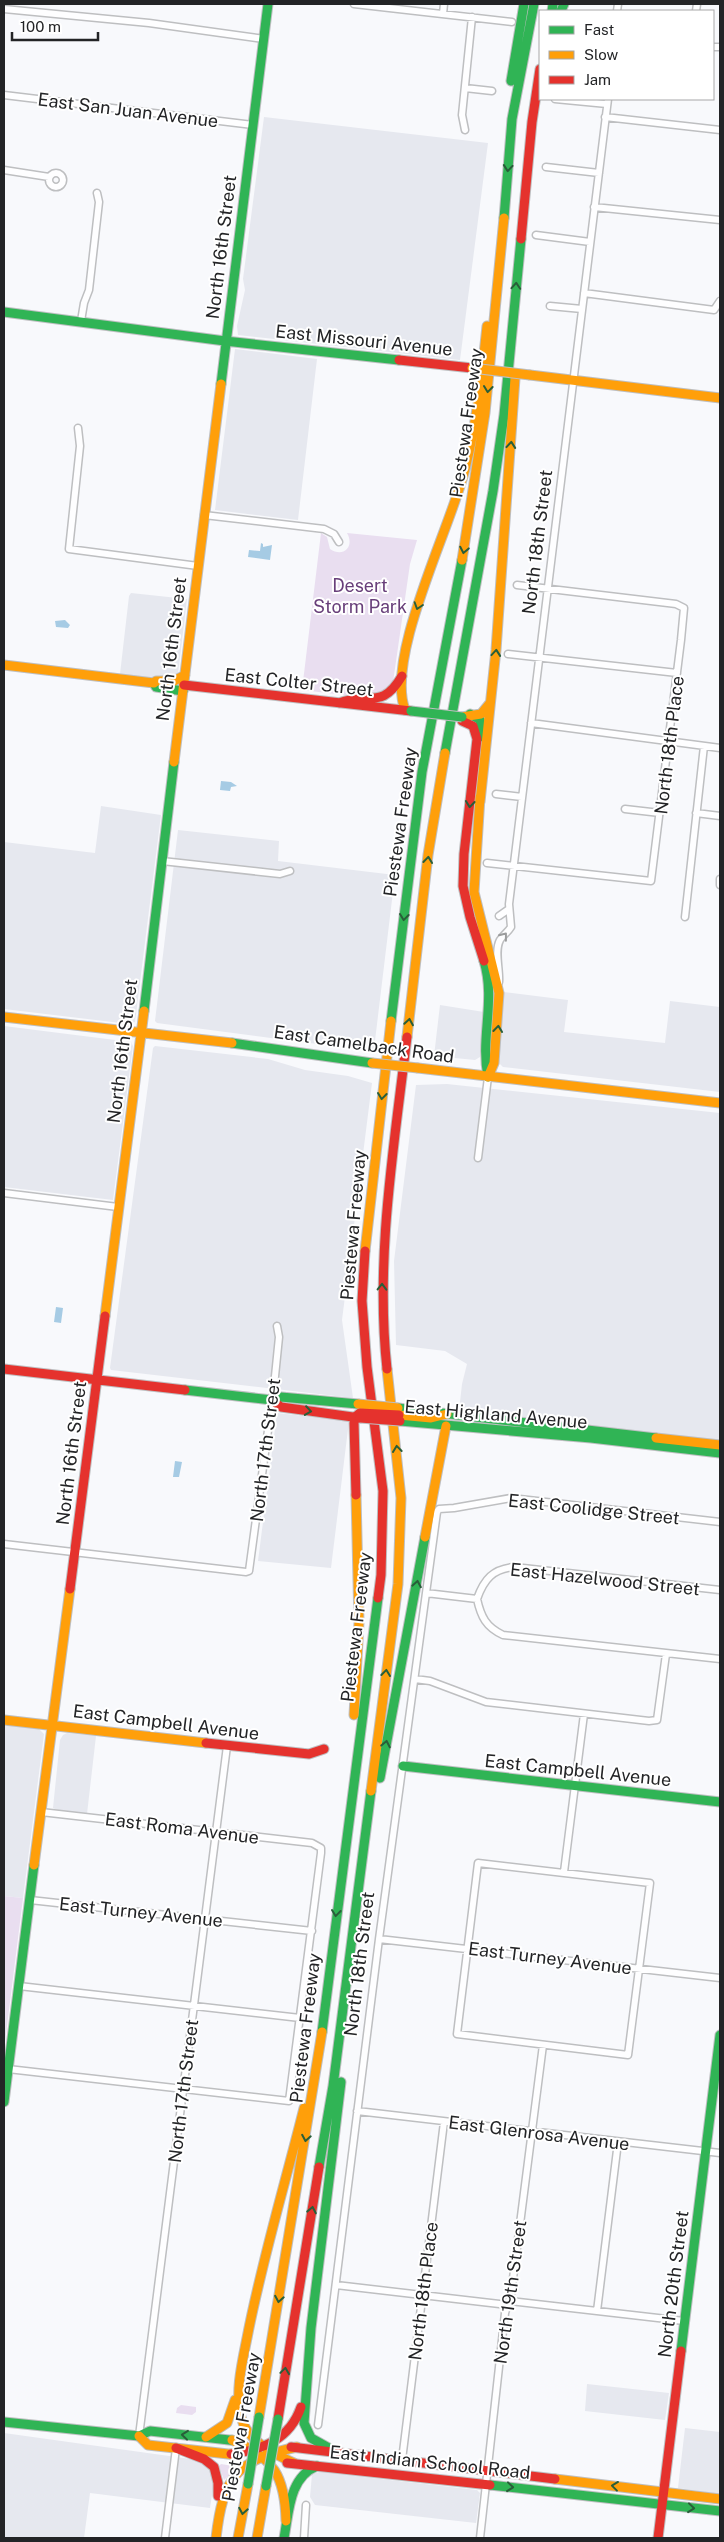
<svg xmlns="http://www.w3.org/2000/svg" width="724" height="2542" font-family="'Public Sans',sans-serif">
  <style>
    .built { fill: #e6e8ef }
    .green { fill: #e9def0 }
    .water { fill: #a6cbe4 }
    .lines { fill: none; stroke-linecap: round; stroke-linejoin: round }
    .street-casing { stroke: #bebfc1; stroke-width: 9 }
    .fast-casing { stroke: #bebfc1; stroke-width: 11 }
    .slow-casing { stroke: #bebfc1; stroke-width: 11 }
    .jam-casing { stroke: #bebfc1; stroke-width: 11 }
    .street { stroke: #fefeff; stroke-width: 6 }
    .fast { stroke: #30b455; stroke-width: 9 }
    .slow { stroke: #ff9f0a; stroke-width: 9 }
    .jam { stroke: #e5322d; stroke-width: 9 }
    .fast-bridge-casing { stroke: #bebfc1; stroke-width: 11; stroke-linecap: butt }
    .slow-bridge-casing { stroke: #bebfc1; stroke-width: 11; stroke-linecap: butt }
    .jam-bridge-casing { stroke: #bebfc1; stroke-width: 11; stroke-linecap: butt }
    .fast-bridge { stroke: #30b455; stroke-width: 9 }
    .slow-bridge { stroke: #ff9f0a; stroke-width: 9 }
    .jam-bridge { stroke: #e5322d; stroke-width: 9 }
    .oneway { stroke: #285e39 }
    .oneway2 { stroke: #9b9c9d }
    .labels { text-anchor: middle; dominant-baseline: central; stroke-width: 4; stroke-linejoin: round; paint-order: stroke }
    .street-label { font-size: 18px; fill: #232426; stroke: #fff }
    .park-label { font-size: 18px; fill: #683f7a; stroke: #fff }
  </style>
  <rect width="100%" height="100%" fill="#f8f9fc"/>
  <!-- built -->
  <path class="built" d="M 264,117 L 488,143 L 460,360 L 238,335 L 237,326 L 245,290 L 243,279 Z
    M 235,349 L 317,359 L 298,520 L 215,510 Z
    M 131,593 L 187,599 L 178,674 L 169,680 L 120,674 L 129,596 Z
    M 101,806 L 161,815 L 135,1022 L 129,1024 L 4,1009 L 4,842 L 95,853 Z
    M 178,830 L 279,841 L 278,861 L 395,875 L 374,1049 L 308,1043 L 157,1023 L 155,1021 Z
    M 503,992 L 568,1000 L 564,1032 L 665,1043 L 670,1001 L 720,1007 L 720,1092 L 503,1067 L 498,1062 L 498,1055 Z
    M 440,1005 L 484,1012 L 480,1057 L 475,1060 L 434,1056 Z
    M 4,1026 L 131,1042 L 133,1046 L 113,1200 L 4,1187 Z
    M 155,1046 L 268,1059 L 305,1070 L 348,1076 L 372,1083 L 342,1320 L 353,1398 L 111,1370 L 110,1368 L 153,1048 Z
    M 447,1084 L 720,1113 L 720,1442 L 459,1411 L 462,1384 L 467,1364 L 445,1351 L 396,1345 L 394,1261 L 416,1085 Z
    M 277,1413 L 349,1421 L 331,1568 L 258,1561 Z
    M 4,1725 L 39,1729 L 44,1734 L 23,1898 L 4,1896 Z
    M 67,1733 L 96,1736 L 87,1814 L 58,1811 L 53,1808 L 60,1740 L 63,1735 Z
    M 587,2384 L 669,2393 L 665,2420 L 585,2411 Z
    M 685,2428 L 720,2432 L 720,2494 L 678,2488 Z
    M 4,2433 L 205,2461 L 215,2475 L 210,2508 L 90,2493 L 84,2538 L 4,2538 Z
    M 319,2472 L 477,2490 L 480,2493 L 476,2523 L 315,2505 L 310,2497 L 312,2474 Z"/>
  <!-- green -->
  <path class="green" d="M 321,533 L 327,537 L 330,549 C 343,558 355,547 347,533 L 417,540 L 410,564 L 392,689 L 369,698 L 302,690 Z
    M 4,1896 L 23,1898 L 4,2050 Z
    M 181,2405 L 196,2407 L 196,2412 L 192,2415 L 176,2413 L 177,2408 Z
    M 221,2464 L 238,2467 L 224,2480 L 219,2466 Z"/>
  <!-- water -->
  <path class="water" d="M 261,543 L 263,544 L 263,547 L 272,545 L 270,560 L 248,557 L 249,550 L 260,551 Z
    M 65,620 L 70,625 L 68,628 L 56,627 L 55,621 Z
    M 221,781 L 231,782 L 237,786 L 231,787 L 230,791 L 220,790 Z
    M 56,1307 L 63,1308 L 61,1323 L 54,1322 Z
    M 175,1461 L 182,1462 L 179,1477 L 173,1477 Z"/>
  <g class="lines">
    <!-- street casing -->
    <g class="street-casing">
      <path id="street" d="M 354,4 L 512,22
        M 4,9 L 149,23 L 264,39
        M 617,11 L 618,4
        M 696,11 L 697,4
        M 443,14 L 444,4
        M 713,47 L 720,47
        M 465,88 L 492,91
        M 4,95 L 253,125
        M 555,99 L 607,104
        M 605,117 L 720,130
        M 465,130 L 462,115 L 472,17
        M 546,167 L 599,173
        M 4,170 L 49,177
        M49 180a7 7 0 1 1 14 0a7 7 0 1 1-14 0Z
        M 594,207 L 720,220
        M 536,235 L 590,242
        M 584,293 L 714,310 L 720,301
        M 550,306 L 582,309
        M 81,321 L 84,303 L 89,290 L 99,202 L 97,193
        M 78,428 L 80,446 L 69,549 L 198,566
        M 204,515 L 324,529 L 334,534 L 339,542
        M 508,654 L 677,673
        M 531,723 L 720,748
        M 496,794 L 522,797
        M 625,809 L 660,813
        M 696,813 L 720,816
        M 162,861 L 280,874 L 290,871
        M 487,863 L 651,881 L 681,640 L 684,608 L 676,604 L 517,585
        M 720,879 L 720,885
        M 499,916 L 509,909
        M 685,917 L 704,746
        M 499,982 C 500,969 494,951 500,940 C 503,935 508,932 511,927 L 509,904 L 608,99
        M 478,1158 L 488,1077
        M 4,1193 L 118,1207
        M 4,1544 L 246,1572 L 249,1571 L 274,1386 L 279,1337 L 277,1326
        M 426,1593 L 477,1599 C 481,1617 486,1627 503,1635 L 720,1659
        M 477,1599 C 484,1579 493,1569 514,1567 L 720,1590
        M 415,1679 L 430,1681 L 486,1702 L 649,1721 L 657,1720 L 666,1654
        M 478,1863 L 650,1883 L 628,2055 L 457,2034 Z
        M 564,1872 L 584,1714
        M 30,1900 L 312,1931
        M 379,1939 L 720,1978
        M 19,1986 L 300,2018
        M 8,2069 L 289,2101 L 321,1853 L 321,1848 L 312,1843 L 41,1812
        M 357,2111 L 720,2153
        M 336,2285 L 508,2305
        M 510,2301 L 684,2321
        M 597,2311 L 618,2142
        M 318,2425 L 379,1939 L 437,1512 L 439,1509 L 454,1508 L 511,1498 L 720,1522
        M 139,2436 L 227,1746
        M 402,2460 L 444,2122
        M 165,2538 L 176,2448
        M 304,2538 L 306,2505
        M 480,2538 L 505,2313 L 511,2294 L 543,2045"/>
    </g>
    <!-- fast casing -->
    <g class="fast-casing">
      <path id="fast" d="M 552,11 L 553,4
        M 561,11 L 564,4
        M 511,81 L 524,4
        M 504,218 L 512,119 L 534,4
        M 4,312 L 225,341 L 399,360
        M 221,384 L 268,4
        M 154,683 L 156,687 L 183,691
        M 470,714 L 480,720 L 483,737
        M 445,753 L 493,491 L 504,415 L 521,239
        M 484,961 C 496,1001 480,1037 488,1077
        M 144,1011 L 174,762
        M 391,1021 L 422,772 L 462,560
        M 232,1043 L 372,1063
        M 185,1390 L 272,1400 L 281,1397 L 358,1404
        M 398,1408 L 656,1438
        M 400,1421 L 591,1438 L 720,1453
        M 403,1766 L 720,1802
        M 380,1778 L 425,1537
        M 322,2032 L 378,1598
        M 4,2102 L 34,1865
        M 319,2167 L 333,2086 L 371,1791
        M 681,2351 L 720,2035
        M 4,2422 L 139,2436 L 150,2431 L 238,2441
        M 336,2452 L 311,2438 L 304,2423 L 311,2328 L 341,2082
        M 490,2485 L 720,2511
        M 284,2538 C 289,2512 289,2477 317,2466"/>
    </g>
    <!-- slow casing -->
    <g class="slow-casing">
      <path id="slow" d="M 530,375 L 720,398
        M 462,560 L 485,413 L 504,218
        M 4,665 L 154,683 L 156,681 L 174,681 L 185,675
        M 405,710 C 385,656 451,527 465,469 C 477,422 482,374 487,326
        M 462,717 L 481,714 L 490,703
        M 174,762 L 221,384
        M 480,797 L 474,892 L 499,993 L 494,1063 L 488,1077
        M 480,802 L 496,650 L 515,378
        M 4,1017 L 232,1043
        M 407,1037 L 428,855 L 445,753
        M 418,1068 L 720,1103
        M 365,1251 L 391,1021
        M 105,1316 L 144,1011
        M 399,1415 L 431,1418 L 447,1414
        M 656,1438 L 720,1445
        M 425,1537 L 446,1426
        M 354,1715 L 359,1622 L 356,1495
        M 4,1720 L 206,1743
        M 371,1791 L 398,1584 L 401,1498 L 387,1369
        M 34,1865 L 70,1589
        M 259,2417 L 322,2032
        M 139,2436 L 148,2445 L 237,2455
        M 206,2437 L 227,2423 L 235,2400
        M 232,2440 C 274,2458 285,2476 286,2521
        M 294,2463 C 274,2454 247,2441 241,2417 C 235,2392 242,2363 247,2338 C 262,2260 285,2184 304,2108
        M 555,2479 L 720,2499
        M 216,2538 C 223,2477 236,2460 297,2447
        M 238,2538 L 248,2484
        M 257,2538 L 266,2486"/>
    </g>
    <!-- jam casing -->
    <g class="jam-casing">
      <path id="jam" d="M 521,239 L 532,122 L 540,69
        M 399,360 L 472,368
        M 184,685 L 411,711
        M 339,703 C 370,691 381,711 402,676
        M 462,721 L 473,726 L 477,739 L 464,854 L 463,886 L 470,917 L 484,961
        M 365,1251 L 362,1301 L 367,1367 L 383,1491 L 381,1575 L 378,1598
        M 4,1369 L 185,1390
        M 387,1369 C 375,1258 394,1147 407,1037
        M 272,1400 L 281,1407 L 360,1418
        M 356,1495 L 354,1423 L 355,1417 L 360,1413
        M 70,1589 L 105,1316
        M 206,1743 L 309,1754 L 324,1749
        M 278,2419 L 319,2167
        M 291,2447 L 555,2479
        M 176,2448 L 204,2459 L 214,2467 L 218,2483 L 218,2496
        M 231,2454 C 263,2450 290,2439 301,2407
        M 287,2463 L 490,2485
        M 658,2538 L 681,2351"/>
    </g>
    <!-- street -->
    <use href="#street" class="street"/>
    <!-- fast -->
    <use href="#fast" class="fast"/>
    <!-- slow -->
    <use href="#slow" class="slow"/>
    <!-- jam -->
    <use href="#jam" class="jam"/>
    <!-- fast-bridge casing -->
    <g class="fast-bridge-casing">
      <path id="fast-bridge" d="M 411,711 L 462,717
        M 248,2484 L 259,2417
        M 266,2486 L 278,2419"/>
    </g>
    <!-- slow-bridge casing -->
    <g class="slow-bridge-casing">
      <path id="slow-bridge" d="M 472,368 L 530,375
        M 372,1063 L 418,1068
        M 358,1404 L 398,1408"/>
    </g>
    <!-- jam-bridge casing -->
    <g class="jam-bridge-casing">
      <path id="jam-bridge" d="M 360,1413 L 399,1415
        M 360,1418 L 400,1421"/>
    </g>
    <!-- fast-bridge -->
    <use href="#fast-bridge" class="fast-bridge"/>
    <!-- slow-bridge -->
    <use href="#slow-bridge" class="slow-bridge"/>
    <!-- jam-bridge -->
    <use href="#jam-bridge" class="jam-bridge"/>
  </g>
  <!-- one-way arrows -->
  <defs><path id="oneway-chevron" d="M-2-3.5L2.5 0L-2 3.5" fill="none" stroke-width="1.6" stroke-linecap="round" stroke-linejoin="round" transform="scale(1.25)"/></defs>
  <g class="oneway">
    <use href="#oneway-chevron" transform="translate(508 168) rotate(95)"/>
    <use href="#oneway-chevron" transform="translate(516 286) rotate(-86)"/>
    <use href="#oneway-chevron" transform="translate(488 389) rotate(97)"/>
    <use href="#oneway-chevron" transform="translate(511 445) rotate(-85)"/>
    <use href="#oneway-chevron" transform="translate(464 550) rotate(101)"/>
    <use href="#oneway-chevron" transform="translate(418 606) rotate(108)"/>
    <use href="#oneway-chevron" transform="translate(496 653) rotate(-85)"/>
    <use href="#oneway-chevron" transform="translate(470 804) rotate(96)"/>
    <use href="#oneway-chevron" transform="translate(428 860) rotate(-84)"/>
    <use href="#oneway-chevron" transform="translate(404 917) rotate(97)"/>
    <use href="#oneway-chevron" transform="translate(409 1022) rotate(-81)"/>
    <use href="#oneway-chevron" transform="translate(498 1029) rotate(-84)"/>
    <use href="#oneway-chevron" transform="translate(382 1096) rotate(97)"/>
    <use href="#oneway-chevron" transform="translate(382 1287) rotate(-89)"/>
    <use href="#oneway-chevron" transform="translate(308 1411) rotate(8)"/>
    <use href="#oneway-chevron" transform="translate(397 1449) rotate(-97)"/>
    <use href="#oneway-chevron" transform="translate(417 1584) rotate(-80)"/>
    <use href="#oneway-chevron" transform="translate(386 1673) rotate(-83)"/>
    <use href="#oneway-chevron" transform="translate(386 1744) rotate(-79)"/>
    <use href="#oneway-chevron" transform="translate(336 1913) rotate(97)"/>
    <use href="#oneway-chevron" transform="translate(306 2138) rotate(100)"/>
    <use href="#oneway-chevron" transform="translate(312 2210) rotate(-79)"/>
    <use href="#oneway-chevron" transform="translate(279 2299) rotate(100)"/>
    <use href="#oneway-chevron" transform="translate(285 2371) rotate(-82)"/>
    <use href="#oneway-chevron" transform="translate(185 2435) rotate(-174)"/>
    <use href="#oneway-chevron" transform="translate(615 2486) rotate(-173)"/>
    <use href="#oneway-chevron" transform="translate(510 2487) rotate(6)"/>
    <use href="#oneway-chevron" transform="translate(691 2508) rotate(6)"/>
    <use href="#oneway-chevron" transform="translate(243 2511) rotate(100)"/>
  </g>
  <use class="oneway2" href="#oneway-chevron" transform="translate(504 936) rotate(-52)"/>
  <g class="labels">
    <!-- street labels -->
    <g class="street-label">
      <text transform="translate(128 110) rotate(7)">East San Juan Avenue</text>
      <text transform="translate(221 247) rotate(-83)">North 16th Street</text>
      <text transform="translate(364 340) rotate(6)">East Missouri Avenue</text>
      <text transform="translate(466 423) rotate(-82)">Piestewa Freeway</text>
      <text transform="translate(537 542) rotate(-83)">North 18th Street</text>
      <text transform="translate(171 649) rotate(-83)">North 16th Street</text>
      <text transform="translate(299 682) rotate(6)">East Colter Street</text>
      <text transform="translate(669 745) rotate(-83)">North 18th Place</text>
      <text transform="translate(400 822) rotate(-82)">Piestewa Freeway</text>
      <text transform="translate(364 1044) rotate(8)">East Camelback Road</text>
      <text transform="translate(122 1051) rotate(-83)">North 16th Street</text>
      <text transform="translate(353 1225) rotate(-85)">Piestewa Freeway</text>
      <text transform="translate(496 1414) rotate(5)">East Highland Avenue</text>
      <text transform="translate(265 1450) rotate(-83)">North 17th Street</text>
      <text transform="translate(71 1453) rotate(-83)">North 16th Street</text>
      <text transform="translate(594 1509) rotate(6)">East Coolidge Street</text>
      <text transform="translate(605 1579) rotate(6)">East Hazelwood Street</text>
      <text transform="translate(356 1627) rotate(-83)">Piestewa Freeway</text>
      <text transform="translate(166 1722) rotate(7)">East Campbell Avenue</text>
      <text transform="translate(578 1770) rotate(6)">East Campbell Avenue</text>
      <text transform="translate(182 1828) rotate(7)">East Roma Avenue</text>
      <text transform="translate(141 1912) rotate(6)">East Turney Avenue</text>
      <text transform="translate(550 1958) rotate(7)">East Turney Avenue</text>
      <text transform="translate(359 1964) rotate(-83)">North 18th Street</text>
      <text transform="translate(305 2028) rotate(-83)">Piestewa Freeway</text>
      <text transform="translate(183 2091) rotate(-83)">North 17th Street</text>
      <text transform="translate(539 2133) rotate(7)">East Glenrosa Avenue</text>
      <text transform="translate(673 2284) rotate(-83)">North 20th Street</text>
      <text transform="translate(423 2291) rotate(-83)">North 18th Place</text>
      <text transform="translate(510 2292) rotate(-82)">North 19th Street</text>
      <text transform="translate(241 2427) rotate(-80)">Piestewa Freeway</text>
      <text transform="translate(430 2462) rotate(6)">East Indian School Road</text>
    </g>
    <!-- park labels -->
    <g class="park-label">
      <text x="360" y="585">Desert<tspan x="360" dy="21">Storm Park</tspan></text>
    </g>
  </g>
  <!-- border -->
  <rect width="724" height="2542" fill="none" stroke="#232426" stroke-width="10"/>
  <!-- legend -->
  <rect x="539" y="10" width="175" height="90" fill="#ffffff" stroke="#a7a7a8"/>
  <rect x="549" y="26" width="25" height="8" fill="#30b455" stroke="#a7a7a8"/>
  <text x="584" y="35" font-size="15" fill="#232426">Fast</text>
  <rect x="549" y="51" width="25" height="8" fill="#ff9f0a" stroke="#a7a7a8"/>
  <text x="584" y="60" font-size="15" fill="#232426">Slow</text>
  <rect x="549" y="76" width="25" height="8" fill="#e5322d" stroke="#a7a7a8"/>
  <text x="584" y="85" font-size="15" fill="#232426">Jam</text>
  <!-- scale -->
  <path d="M12 32v8h86v-8" fill="none" stroke="#232426" stroke-width="2.5"/>
  <text x="20" y="32" font-size="15" fill="#232426" stroke="#ffffff" stroke-width="4" paint-order="stroke">100 m</text>
</svg>
